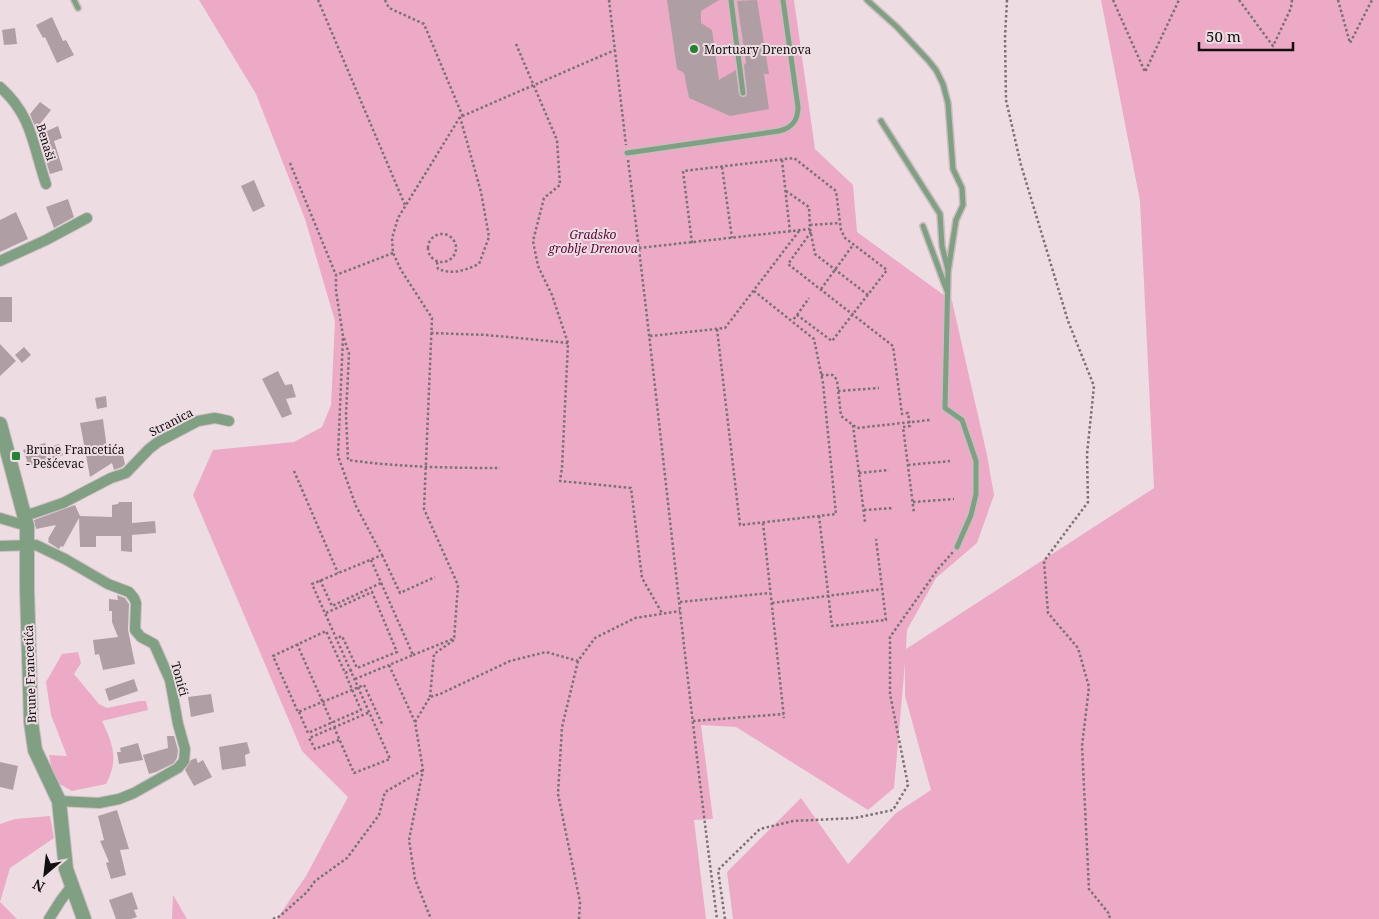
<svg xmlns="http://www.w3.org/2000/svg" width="1379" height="919" font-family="'Noto Serif',serif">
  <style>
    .green { fill: #ecaac7 }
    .building { fill: #af9fa5 }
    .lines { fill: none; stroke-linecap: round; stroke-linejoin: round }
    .service-casing { stroke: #cabcc1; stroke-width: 8 }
    .minor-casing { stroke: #cabcc1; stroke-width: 12 }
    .tertiary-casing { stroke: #cabcc1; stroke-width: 16 }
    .path { stroke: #7b7175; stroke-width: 2.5; stroke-dasharray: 2.5 2.5; stroke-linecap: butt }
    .service { stroke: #819f82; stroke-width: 5 }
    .minor { stroke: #819f82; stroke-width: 10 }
    .tertiary { stroke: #819f82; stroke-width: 14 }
    .poi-dot { fill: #238234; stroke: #eddde3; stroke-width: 2 }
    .labels { text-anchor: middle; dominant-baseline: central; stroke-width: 4; stroke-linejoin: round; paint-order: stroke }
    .poi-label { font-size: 12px; fill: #130e10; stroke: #eddde3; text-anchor: start }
    .street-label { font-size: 12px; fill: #130e10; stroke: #eddde3 }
    .park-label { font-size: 12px; font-style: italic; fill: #590737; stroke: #eddde3 }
  </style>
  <rect width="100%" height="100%" fill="#eddde3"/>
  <!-- green -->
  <path class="green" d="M 199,0 L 794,0 L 815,149 L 853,185 L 857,232 L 952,301 L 987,455 L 994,495 L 977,543 L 936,578 L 907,630 L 906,649 L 1154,488 L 1140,201 L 1101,0 L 1379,0 L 1379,919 L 733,919 L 727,872 L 801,798 L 848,864 L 896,813 L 931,790 L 905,696 L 905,663 L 894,788 L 868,810 L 736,727 L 701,725 L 713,819 L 694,820 L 706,919 L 277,919 L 306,876 L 348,797 L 302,751 L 193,495 L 213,450 L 294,442 L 322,427 L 331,405 L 335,321 L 305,219 L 256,94 Z
    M 78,652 L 81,663 L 74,674 L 99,704 L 107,708 L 140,701 L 146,701 L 148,710 L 102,721 C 113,744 119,760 106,784 L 72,791 L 54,781 L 49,755 L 67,756 L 51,715 L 46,682 L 62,654 Z
    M 50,816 L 54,838 L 10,868 L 0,902 L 17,919 L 0,919 L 0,824 L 15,819 Z
    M 173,895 L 187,919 L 172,919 Z"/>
  <!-- building -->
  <path class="building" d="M 667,0 L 719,0 L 701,11 L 701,23 L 712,30 L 719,80 L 736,70 L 739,94 L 743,97 L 746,96 L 747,93 L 744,65 L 746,63 L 737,1 L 757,0 L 769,74 L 764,74 L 769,109 L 730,116 L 689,98 L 684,73 L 677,69 Z
    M 52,17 L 63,41 L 66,40 L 74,55 L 57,63 L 45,37 L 43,38 L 36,25 Z
    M 15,28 L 17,44 L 4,45 L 2,30 Z
    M 40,102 L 51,110 L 36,129 L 30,114 Z
    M 58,126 L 62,138 L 54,141 L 63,170 L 50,174 L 38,135 Z
    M 254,180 L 265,206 L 253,212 L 241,186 Z
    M 68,199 L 74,217 L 54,228 L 46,207 Z
    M 16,212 L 28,239 L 0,252 L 0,220 Z
    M 0,297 L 12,297 L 12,322 L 0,322 Z
    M 0,344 L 16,361 L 0,376 Z
    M 24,347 L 31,355 L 22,363 L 15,355 Z
    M 278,371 L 285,385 L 292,384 L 296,397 L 286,399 L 292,414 L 282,418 L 262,379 Z
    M 106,396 L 107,407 L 97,409 L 95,398 Z
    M 103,419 L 107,449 L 119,446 L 121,447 L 125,464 L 122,467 L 114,470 L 112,463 L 90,477 L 80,423 Z
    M 45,443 L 47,448 L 59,444 L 63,455 L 29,466 L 23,450 Z
    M 119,502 L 132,502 L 132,523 L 155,521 L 156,533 L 132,535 L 132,552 L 121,551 L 121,536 L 96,536 L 96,547 L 80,547 L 79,518 L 63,547 L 61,546 L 59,549 L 48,542 L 49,540 L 48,539 L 56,525 L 36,529 L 34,520 L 75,505 L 80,516 L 112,517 L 112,505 L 118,504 Z
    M 117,595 L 125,598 L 129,604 L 128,630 L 135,664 L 103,670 L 99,654 L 95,655 L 93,640 L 118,637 L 112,622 L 112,611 L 109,611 L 109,599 L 118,600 Z
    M 134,679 L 138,691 L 109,701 L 105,689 Z
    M 211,694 L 214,712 L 191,717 L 188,697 Z
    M 167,736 L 174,736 L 178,750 L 177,758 L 174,763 L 156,772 L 149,774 L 143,755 L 168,748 Z
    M 247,742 L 250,753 L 245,755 L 246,766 L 222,770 L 219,747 Z
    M 138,743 L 143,760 L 119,764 L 117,752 L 121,752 L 120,748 Z
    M 196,758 L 198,763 L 203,760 L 212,777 L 194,786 L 185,770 L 191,760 Z
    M 0,762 L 18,766 L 13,790 L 0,787 Z
    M 117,810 L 129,849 L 120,850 L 126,875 L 111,879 L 106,863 L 109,862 L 100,841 L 104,840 L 98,816 Z
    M 132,892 L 138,909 L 134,910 L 137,917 L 131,919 L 116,919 L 109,900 Z"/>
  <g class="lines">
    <!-- service casing -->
    <g class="service-casing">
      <path id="service" d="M 74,0 L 78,8
        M 731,0 L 743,93
        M 867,0 L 897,27 L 928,60 L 936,70 L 943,84 L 948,103 L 953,169 L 962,188 L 963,205 L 956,220 L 948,272 L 945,408 L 962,420 L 976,461 L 976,494 L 971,515 L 957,547
        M 881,121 L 940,214 L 942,246 L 948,270
        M 627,153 L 779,131 C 792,128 798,121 798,107 L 783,0
        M 923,226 L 947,291"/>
    </g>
    <!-- minor casing -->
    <g class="minor-casing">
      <path id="minor" d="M 0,87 C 32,115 33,146 46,184
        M 0,261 L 46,240 L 87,218
        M 24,515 L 34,513 L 63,503 L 111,478 L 126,473 L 149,449 L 158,442 L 198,421 L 215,418 L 229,421
        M 0,518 L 27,526
        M 0,546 L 36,545 L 65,559 L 108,584 L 129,592 L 134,598 L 136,603 L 135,630 L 141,637 L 154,644 L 170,680 L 178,724 L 185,749 L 184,761 L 178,768 L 134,793 L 119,799 L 99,803 L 59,801
        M 49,919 L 61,900 L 71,887"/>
    </g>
    <!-- tertiary casing -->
    <g class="tertiary-casing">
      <path id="tertiary" d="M 0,424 L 27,526 L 27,589 L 31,722 L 35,750 L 59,801 L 66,869 L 84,919"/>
    </g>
    <!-- path -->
    <path class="path" d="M 318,0 L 405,205
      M 385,0 L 389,8 L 424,24 L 463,117
      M 609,0 L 626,145
      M 1007,0 L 1005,37 L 1006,100 L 1021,165 L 1068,321 L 1094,386 L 1087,454 L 1088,502 L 1044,561 L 1048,613 L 1078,648 L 1089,687 L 1082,746 L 1089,889 L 1110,915 L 1109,919
      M 1113,0 L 1145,72 L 1179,0
      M 1239,0 L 1273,46 L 1291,8 L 1292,0
      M 1338,0 L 1350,43 L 1372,0
      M 516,44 L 557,140 L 560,185 L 544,198 L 533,241 L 538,266 L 552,295 L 568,343 L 562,468 L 560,481 L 631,488 L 642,578 L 662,613
      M 628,160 C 660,413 684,666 717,919
      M 782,160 L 790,232
      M 290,163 L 336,275
      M 722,167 L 732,238
      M 786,191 L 809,207 L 810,229 L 815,254 L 868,295
      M 810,225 L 840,223
      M 811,232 L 788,264 L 893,346 L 902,414 L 908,413 L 910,426 L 903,427 L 914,513
      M428 248a14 14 0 1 1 28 0a14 14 0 1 1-28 0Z
      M 692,243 L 683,171 L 794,158 L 836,191 L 841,230 L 845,238 L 887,270 L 832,341 L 797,315 L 792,321
      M 639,248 L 810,229
      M 437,262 L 438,269 C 454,275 465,270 479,264 L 489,237 L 481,192 L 460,117
      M 821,289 L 853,245
      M 797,315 L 809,298
      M 717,329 L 740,525 L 836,514 L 823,383 L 814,339 L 754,291
      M 431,333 L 487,335 L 568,343
      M 650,336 L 725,328 L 799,231
      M 344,338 L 349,354 L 346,415 L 348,460 C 398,467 449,468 500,468
      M 821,375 L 833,375 L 837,380 L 841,416 L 857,428 L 930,420
      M 838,391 L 879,388
      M 853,425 L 865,522
      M 908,465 L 950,461
      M 294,471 L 338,573
      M 859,473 L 889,470
      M 913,502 L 954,499
      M 864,510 L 894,508
      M 819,516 L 832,626 L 886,620 L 876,539
      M 763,523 L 784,718
      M 382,555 L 400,593 L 435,577
      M 371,560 L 413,655 L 389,665 L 415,722 L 423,770 L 409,840 L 415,879 L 431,919
      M 320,580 L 332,606 L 381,583
      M 680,602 L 770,593
      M 772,603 L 882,589
      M 326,613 L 372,592 L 397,652 L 357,668 L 342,636 L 337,638
      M 297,644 L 332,723
      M 413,655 L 455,638
      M 578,661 L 562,727 L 558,794 L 580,902 L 579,919
      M 352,670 L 345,673 L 326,631 L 273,656 L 298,712 L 364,685 L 383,726
      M 355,679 L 389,665
      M 430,697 L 434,654 L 454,640 L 458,585 L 424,509 L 432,318 L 401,270 L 393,253 L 392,238 L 398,218 L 460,117 L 615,50
      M 299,712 L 308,733 L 361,710 L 345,673
      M 693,721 L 784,714
      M 415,722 L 430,697 L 440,694 L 510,661 L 546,652 L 578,661 L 595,638 L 635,618 L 680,611
      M 334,727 L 354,773 L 390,759 L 312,584 L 382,555 L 356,506 L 338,456 L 343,336 L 336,291 L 336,275 L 393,253
      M 339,740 L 315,749 L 309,738 L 370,712
      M 273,919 L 280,916 L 307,892 L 315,881 L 347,858 L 379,815 L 385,792 L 423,770
      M 725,919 L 718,870 L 760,829 L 793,821 L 855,818 L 893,810 L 908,785 L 890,694 L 890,637 L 938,569 L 953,552"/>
    <!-- service -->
    <use href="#service" class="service"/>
    <!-- minor -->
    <use href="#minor" class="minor"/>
    <!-- tertiary -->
    <use href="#tertiary" class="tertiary"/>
  </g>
  <!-- markers -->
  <g class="poi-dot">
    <circle cx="694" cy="49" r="5"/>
    <rect x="11" y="451" width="10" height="10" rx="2.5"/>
  </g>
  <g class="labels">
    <!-- poi labels -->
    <g class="poi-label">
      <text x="704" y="49">Mortuary Drenova</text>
      <text x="26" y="449">Brune Francetića<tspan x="26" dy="14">- Pešćevac</tspan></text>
    </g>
    <!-- street labels -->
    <g class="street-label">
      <text transform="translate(46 142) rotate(73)">Benaši</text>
      <text transform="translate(171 422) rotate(-27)">Stranica</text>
      <text transform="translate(30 674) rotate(-92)">Brune Francetića</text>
      <text transform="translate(180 679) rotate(75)">Tonići</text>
    </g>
    <!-- park labels -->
    <g class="park-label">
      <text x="593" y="234">Gradsko<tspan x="593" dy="14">groblje Drenova</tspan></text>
    </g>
  </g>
  <!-- north arrow -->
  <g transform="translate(45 874) rotate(208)" stroke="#eddde3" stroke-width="4" paint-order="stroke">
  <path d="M0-4L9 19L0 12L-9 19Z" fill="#130e10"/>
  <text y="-8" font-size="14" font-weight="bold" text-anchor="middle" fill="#130e10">N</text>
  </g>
  <!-- scale -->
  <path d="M1199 42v8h94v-8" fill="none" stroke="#130e10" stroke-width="2.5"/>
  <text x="1206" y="42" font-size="15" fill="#130e10" stroke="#eddde3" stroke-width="4" paint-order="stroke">50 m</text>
</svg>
